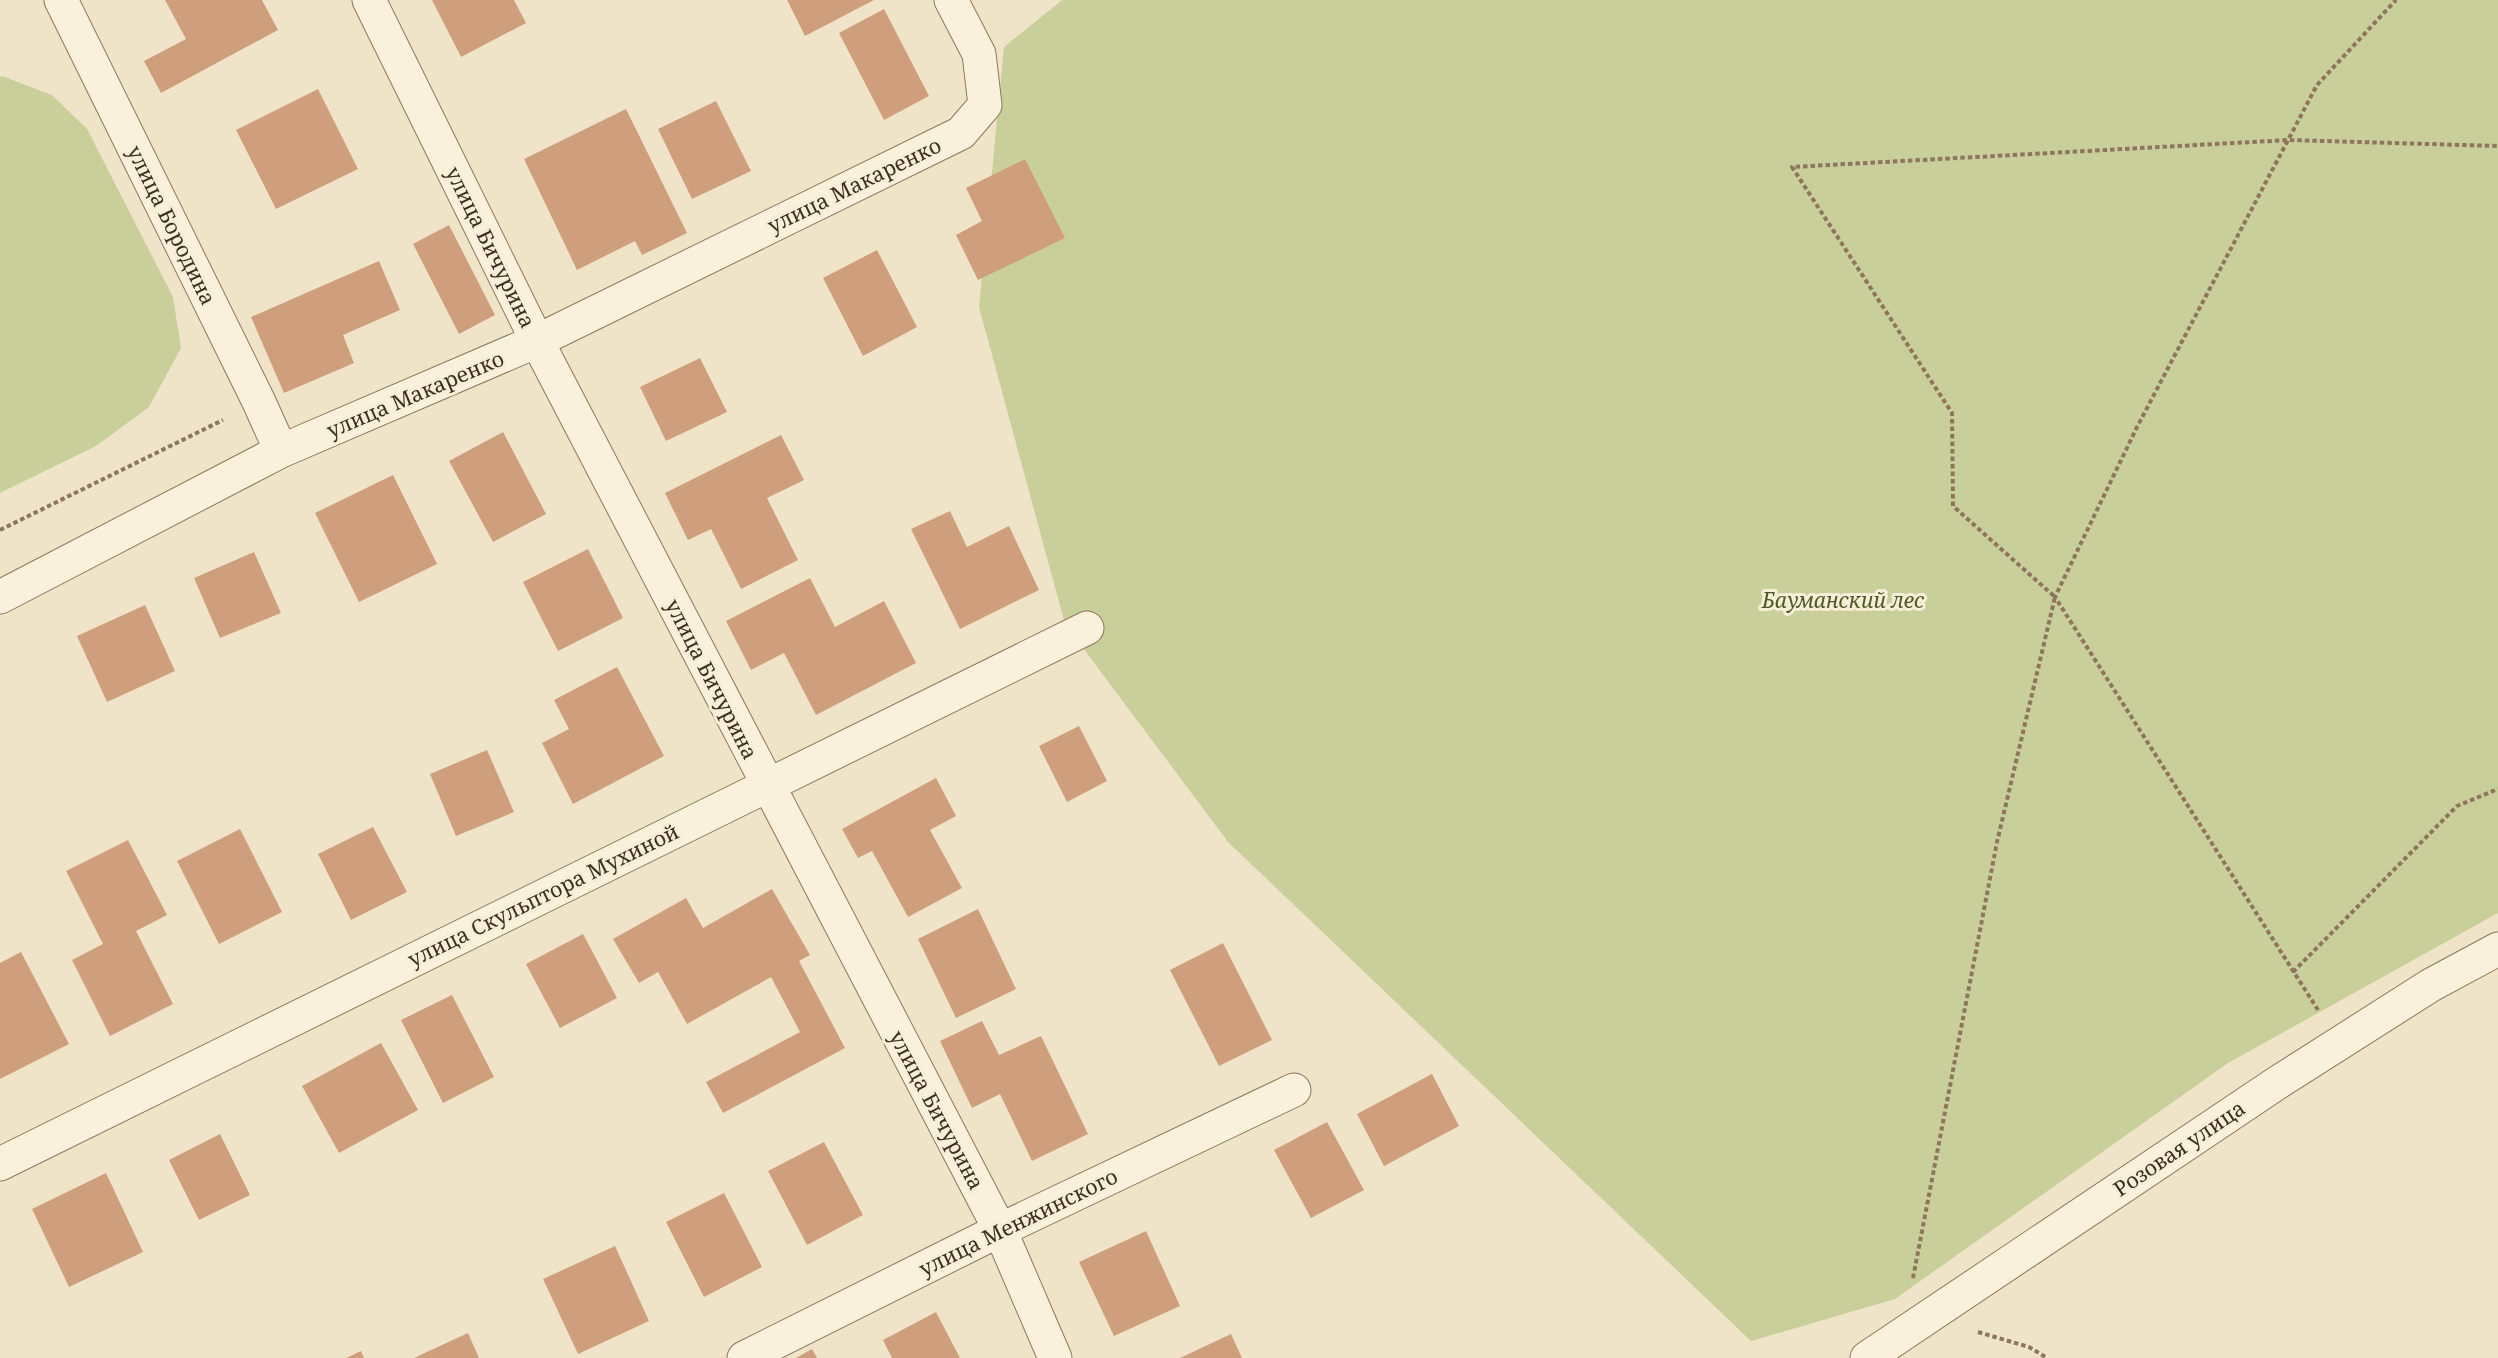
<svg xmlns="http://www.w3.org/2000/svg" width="2498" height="1358" font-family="'Noto Serif',serif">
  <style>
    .green { fill: #c9cf9b }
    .building { fill: #cf9f7d }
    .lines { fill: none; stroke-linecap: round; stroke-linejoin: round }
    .minor-casing { stroke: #8d765c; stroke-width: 35 }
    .path { stroke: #8d765c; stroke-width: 4; stroke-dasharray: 4.5 3; stroke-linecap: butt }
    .minor { stroke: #faf1dc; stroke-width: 33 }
    .labels { text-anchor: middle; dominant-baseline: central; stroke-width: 6; stroke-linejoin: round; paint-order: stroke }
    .street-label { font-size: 21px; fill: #3d2e20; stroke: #f7eed8 }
    .park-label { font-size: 21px; font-style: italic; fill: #4d5a26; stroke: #f7eed8 }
  </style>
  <rect width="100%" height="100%" fill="#f0e4c8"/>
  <!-- green -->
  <path class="green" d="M 1062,0 L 2498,0 L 2498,913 L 2228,1063 L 1895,1299 L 1751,1341 L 1228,842 L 1065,624 L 979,307 L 1004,47 Z
    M 2,76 L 52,95 L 87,129 L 173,297 L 181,348 L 149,407 L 96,446 L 0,493 L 0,77 Z"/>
  <!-- building -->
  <path class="building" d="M 165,0 L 262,0 L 278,30 L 161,93 L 144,61 L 186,39 Z
    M 432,0 L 514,0 L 526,23 L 461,57 Z
    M 787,0 L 874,0 L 805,36 Z
    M 884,9 L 929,96 L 884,120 L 839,33 Z
    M 318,89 L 358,169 L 276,209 L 236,130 Z
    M 716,101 L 751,171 L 692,199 L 658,129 Z
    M 626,109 L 687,233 L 642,255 L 635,241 L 577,270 L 524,159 Z
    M 1025,159 L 1065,238 L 978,280 L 956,235 L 982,221 L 966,188 Z
    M 449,225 L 495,315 L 459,334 L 413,244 Z
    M 877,250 L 917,327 L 863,356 L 823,278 Z
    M 379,261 L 400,310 L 343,335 L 354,363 L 284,393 L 251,317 Z
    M 700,358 L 727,412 L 666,441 L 640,387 Z
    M 503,432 L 546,514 L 493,542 L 449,461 Z
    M 781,435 L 804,480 L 767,498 L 798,560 L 741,589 L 711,529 L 688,540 L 665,493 Z
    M 393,475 L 437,564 L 359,602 L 315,513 Z
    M 950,511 L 967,547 L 1009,526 L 1039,590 L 960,629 L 911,529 Z
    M 588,549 L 623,618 L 558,651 L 523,582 Z
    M 254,552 L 281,613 L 220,638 L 194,578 Z
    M 810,578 L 835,627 L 884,601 L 916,663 L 816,715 L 784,653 L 751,670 L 726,621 Z
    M 145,605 L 175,671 L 107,702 L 77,636 Z
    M 617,667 L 664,756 L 573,804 L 542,743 L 569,729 L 554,700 Z
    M 1079,726 L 1107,781 L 1067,802 L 1039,746 Z
    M 487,750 L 514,812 L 456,836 L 430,774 Z
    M 936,778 L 956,816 L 930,830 L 962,888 L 908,917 L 872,851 L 858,858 L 842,829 Z
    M 373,827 L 407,892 L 351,920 L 318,854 Z
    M 240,829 L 282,912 L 219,944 L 177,861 Z
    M 128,840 L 167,915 L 136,931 L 173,1004 L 110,1036 L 72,960 L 103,944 L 66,871 Z
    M 772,889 L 810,955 L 799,961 L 845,1048 L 723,1113 L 706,1082 L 800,1032 L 771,977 L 687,1024 L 658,972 L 639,983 L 613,939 L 686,898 L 703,928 Z
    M 978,909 L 1016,989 L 956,1018 L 918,939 Z
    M 583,934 L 617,998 L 560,1028 L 526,964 Z
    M 1223,943 L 1272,1040 L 1219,1066 L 1170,970 Z
    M 21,952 L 69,1044 L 0,1079 L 0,963 Z
    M 452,995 L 494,1077 L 443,1103 L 401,1020 Z
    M 982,1021 L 999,1055 L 1041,1036 L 1088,1134 L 1032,1161 L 1000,1094 L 972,1108 L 940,1041 Z
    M 381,1043 L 418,1110 L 339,1153 L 302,1086 Z
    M 1432,1074 L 1459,1126 L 1384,1166 L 1357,1114 Z
    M 1327,1122 L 1364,1190 L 1311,1218 L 1274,1150 Z
    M 220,1134 L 250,1195 L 199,1220 L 169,1160 Z
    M 824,1142 L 863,1215 L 807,1245 L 768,1171 Z
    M 106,1173 L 143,1252 L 69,1287 L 32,1209 Z
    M 724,1193 L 762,1267 L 704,1297 L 666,1222 Z
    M 1146,1231 L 1180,1306 L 1114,1336 L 1079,1262 Z
    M 615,1246 L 649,1321 L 578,1354 L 543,1279 Z
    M 936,1312 L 960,1358 L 892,1358 L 883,1340 Z
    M 468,1333 L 479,1358 L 414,1358 Z
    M 1231,1334 L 1242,1358 L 1180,1358 Z
    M 812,1349 L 817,1358 L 796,1358 Z
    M 361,1351 L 364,1358 L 346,1358 Z"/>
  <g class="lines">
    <!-- minor casing -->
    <g class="minor-casing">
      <path id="minor" d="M 61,0 L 259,402 L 281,451
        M 369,0 L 537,341 L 1000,1230 L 1055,1358
        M 0,597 L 281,451 L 537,341 L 961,133 L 985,105 L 979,54 L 951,0
        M 0,1164 L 1087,628
        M 744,1358 L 1000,1230 L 1294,1090
        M 1867,1358 L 2277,1083 L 2431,985 L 2498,949"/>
    </g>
    <!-- path -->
    <path class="path" d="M 0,530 L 223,420
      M 2293,972 L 2457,806 L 2498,789
      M 2318,1010 L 2055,597 L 2137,427 L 2317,85 L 2396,0
      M 1913,1278 L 1997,842 L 2055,597 L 1953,506 L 1952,413 L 1792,167 L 2289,140 L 2498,146
      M 1978,1332 L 2029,1347 L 2047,1358"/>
    <!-- minor -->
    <use href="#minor" class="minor"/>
  </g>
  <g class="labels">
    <!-- street labels -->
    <g class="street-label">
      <text transform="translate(854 185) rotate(-26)">улица Макаренко</text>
      <text transform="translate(172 225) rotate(64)">улица Бородина</text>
      <text transform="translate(491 247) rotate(64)">улица Бичурина</text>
      <text transform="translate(415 394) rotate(-23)">улица Макаренко</text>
      <text transform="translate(712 679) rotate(63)">улица Бичурина</text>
      <text transform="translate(543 895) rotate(-26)">улица Скульптора Мухиной</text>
      <text transform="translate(937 1110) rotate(62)">улица Бичурина</text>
      <text transform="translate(2179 1148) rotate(-34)">Розовая улица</text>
      <text transform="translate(1018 1222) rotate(-26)">улица Менжинского</text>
    </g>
    <!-- park labels -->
    <g class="park-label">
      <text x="1843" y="600">Бауманский лес</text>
    </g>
  </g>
</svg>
